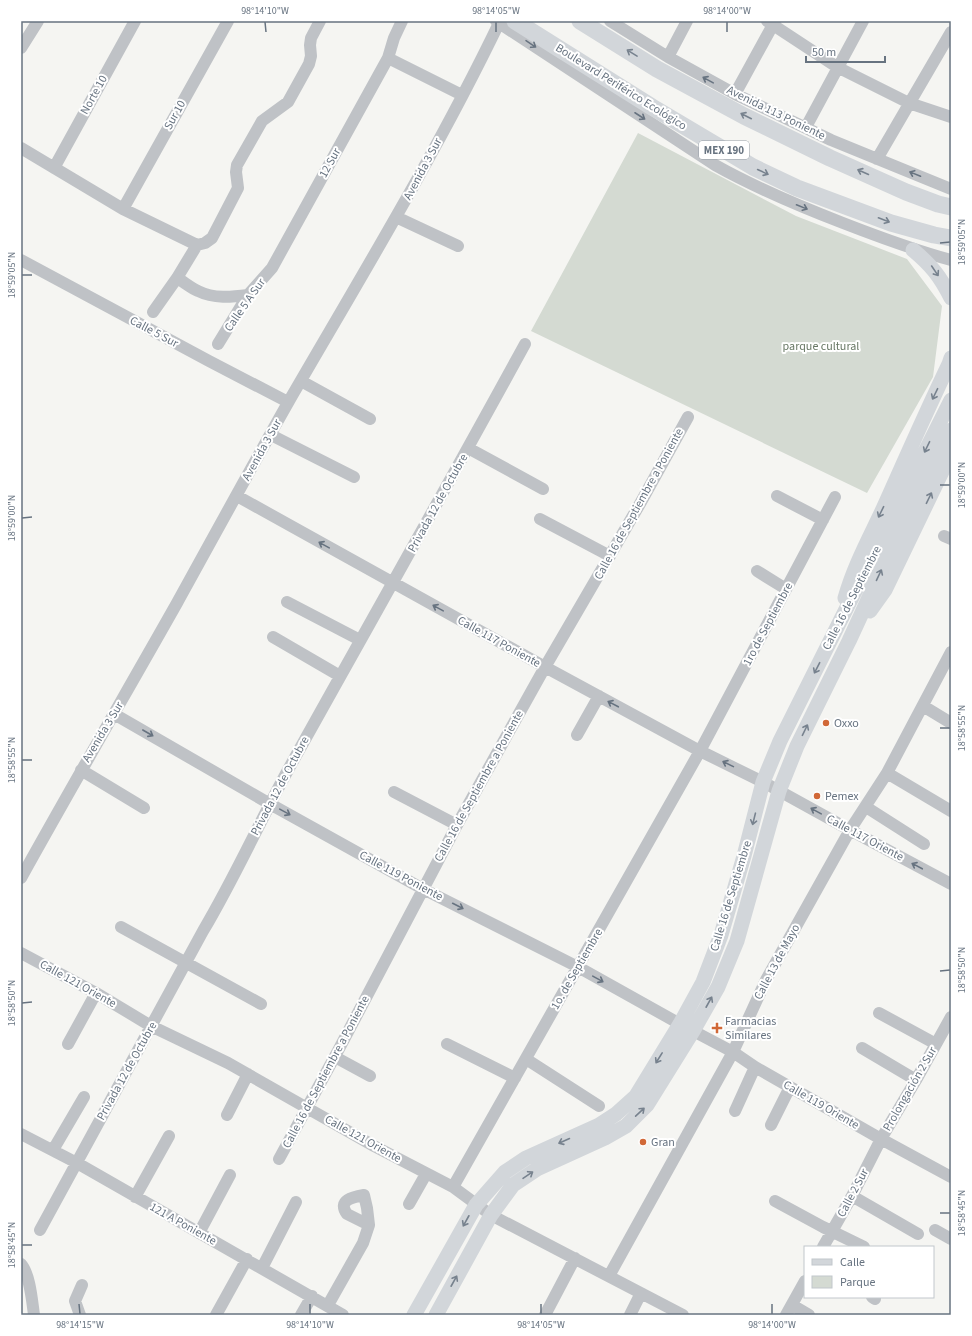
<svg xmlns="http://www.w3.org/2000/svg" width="972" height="1336" font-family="'Source Sans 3',sans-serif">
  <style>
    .green { fill: #d4dad2 }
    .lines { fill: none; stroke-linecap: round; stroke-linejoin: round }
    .minor { stroke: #bfc2c6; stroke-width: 12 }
    .major { stroke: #d2d6da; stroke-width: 15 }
    .highway { stroke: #d2d6da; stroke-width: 17 }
    .oneway { stroke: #677380 }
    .oneway2 { stroke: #77828e }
    .ticks { fill: none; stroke: #677380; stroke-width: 1.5 }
    .poi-dot { fill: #d16837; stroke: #fff; stroke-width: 1.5 }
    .labels { text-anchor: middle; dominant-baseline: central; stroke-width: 4; stroke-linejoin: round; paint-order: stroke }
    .shield { fill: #fff; stroke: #959da6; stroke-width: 1 }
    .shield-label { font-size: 11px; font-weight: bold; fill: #677380 }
    .street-label { font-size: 12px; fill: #677380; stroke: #fff }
    .park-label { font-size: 12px; fill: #687865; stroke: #fff }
    .poi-label { font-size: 12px; fill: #677380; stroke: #fff; text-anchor: start }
    .neatline { fill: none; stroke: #677380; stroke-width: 1.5 }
    .ticks-label { font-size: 10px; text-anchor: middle; fill: #677380 }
  </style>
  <rect width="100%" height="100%" fill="#f5f5f2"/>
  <!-- green -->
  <path class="green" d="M 638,133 L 796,216 L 907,259 L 942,306 L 933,377 L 867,493 L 531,331 Z"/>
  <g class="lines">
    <!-- minor -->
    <path class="minor" d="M 496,21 L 715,165 C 756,188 799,206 843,223 C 879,237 914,250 951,260
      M 610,21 L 668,57 L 735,94 L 831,140 L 951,189
      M 767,21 L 837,67 L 909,103 L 951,117
      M 21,48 L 38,21
      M 668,57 L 687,21
      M 388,58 L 462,95
      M 735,94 L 775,21
      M 806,127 L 863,21
      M 21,148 L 123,209 L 197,245
      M 877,159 L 951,32
      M 54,168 L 135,21
      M 123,209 L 228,21
      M 396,217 L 458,246
      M 21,260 L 209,361 L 288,402
      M 177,278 C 184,282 191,288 198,291 C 214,299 232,297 248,295
      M 153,312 L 177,278 L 197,245 L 205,243 L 212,238 L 238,188 L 236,172 L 237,165 L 262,121 L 288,102 L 309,64 L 311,56 L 310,45 L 311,38 L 320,21
      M 218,344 L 248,295 L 272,268 L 388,58 L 394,38 L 402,21
      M 301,381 L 370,419
      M 271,435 L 354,477
      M 468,448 L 543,489
      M 237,496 L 545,667 L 700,751 L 763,782 L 850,830 L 951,884
      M 777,496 L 823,520
      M 540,519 L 610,556
      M 944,536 L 951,539
      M 757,571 L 786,589
      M 287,602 L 360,640
      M 273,637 L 340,676
      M 923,706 L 951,723
      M 114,714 L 270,804 L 423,889 L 578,967 L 680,1024 L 733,1052 L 755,1067 L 881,1139 L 951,1177
      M 577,735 L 599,696
      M 81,770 L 144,808
      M 887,773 L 951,811
      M 394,792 L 457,825
      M 866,807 L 924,844
      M 21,878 C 72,786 125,695 177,603 C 214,536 251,468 289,401 C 362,275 437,152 500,21
      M 121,927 L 261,1004
      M 21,953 L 96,993 L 151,1026 L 228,1063 L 374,1146 L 453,1187 L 491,1215 L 683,1315
      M 879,1013 L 936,1044
      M 68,1044 L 96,993
      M 447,1044 L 515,1078
      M 862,1048 L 916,1080
      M 335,1057 L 370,1076
      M 526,1059 L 599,1106
      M 735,1111 L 755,1067
      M 227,1115 L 248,1074
      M 771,1125 L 790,1087
      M 21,1134 L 77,1163 L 343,1315
      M 53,1150 L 84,1097
      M 279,1159 L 340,1047 L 457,825 L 545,667 L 641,502 L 688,417
      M 453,1187 L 700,751 L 835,497
      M 852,1196 L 918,1234
      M 135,1197 L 169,1136
      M 775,1201 L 823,1227 L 864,1247
      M 409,1204 L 426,1174
      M 40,1230 L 203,931 C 234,879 259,823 288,770 C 367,628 447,487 525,344
      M 935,1230 L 951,1239
      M 199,1233 L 230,1175
      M 823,1247 L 852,1196 L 881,1139 L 916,1080 L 951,1017
      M 21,1264 C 30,1274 32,1301 34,1315
      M 262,1268 L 296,1202
      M 609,1276 L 733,1052 L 766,980 L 850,830 L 887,773 L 951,652
      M 872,1297 L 875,1299
      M 328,1305 L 363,1243 L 369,1225 L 367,1208 L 364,1195 C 353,1197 337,1200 347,1214 L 369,1225
      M 792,1305 L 809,1315
      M 80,1315 L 75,1301 L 82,1285
      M 216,1315 L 247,1259
      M 301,1315 L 312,1296
      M 545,1315 L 575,1258
      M 630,1315 L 641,1293
      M 786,1315 L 805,1281"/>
    <!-- major -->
    <path class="major" d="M 913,250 C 931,265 940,276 951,298
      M 845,598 C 854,566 869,539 883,509 C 905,460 926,412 949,364 L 951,358
      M 870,611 L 885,590 L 951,453
      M 414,1315 L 476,1205 L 505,1172 L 526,1158 L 599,1125 L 616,1114 L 636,1096 L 680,1024 L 703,982 L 721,935 L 744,856 L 763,782 L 780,741 L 951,400
      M 436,1315 L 491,1215 L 513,1185 L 537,1169 L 605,1138 L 626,1126 L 647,1105 L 693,1031 L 718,987 L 737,941 L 779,791 L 797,746 L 849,641 L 896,539 L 951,430"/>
    <!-- highway -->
    <path class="highway" d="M 515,21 L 652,107 L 753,167 L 797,188 L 891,223 L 934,235 L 951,238
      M 580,21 L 657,69 L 744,116 L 830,158 L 906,192 L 938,204 L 951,207"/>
  </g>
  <!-- one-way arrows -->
  <defs><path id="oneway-shaft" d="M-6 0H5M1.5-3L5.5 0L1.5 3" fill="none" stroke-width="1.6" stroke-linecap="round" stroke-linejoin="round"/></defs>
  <g class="oneway">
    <use href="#oneway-shaft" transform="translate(531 44) rotate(34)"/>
    <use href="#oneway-shaft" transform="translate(708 80) rotate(-151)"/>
    <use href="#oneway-shaft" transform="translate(640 116) rotate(33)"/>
    <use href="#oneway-shaft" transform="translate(915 174) rotate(-158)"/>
    <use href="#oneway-shaft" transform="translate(802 207) rotate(22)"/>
    <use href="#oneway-shaft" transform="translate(324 545) rotate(-151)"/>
    <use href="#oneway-shaft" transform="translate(438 608) rotate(-151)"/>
    <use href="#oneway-shaft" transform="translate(613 704) rotate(-152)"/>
    <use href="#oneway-shaft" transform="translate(148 733) rotate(30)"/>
    <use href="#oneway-shaft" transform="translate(728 764) rotate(-154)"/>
    <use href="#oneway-shaft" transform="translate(816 811) rotate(-151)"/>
    <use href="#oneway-shaft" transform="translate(285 812) rotate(29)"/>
    <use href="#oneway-shaft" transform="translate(917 866) rotate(-152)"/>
    <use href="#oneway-shaft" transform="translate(458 906) rotate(27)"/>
    <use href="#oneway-shaft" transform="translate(598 979) rotate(29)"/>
  </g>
  <g class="oneway2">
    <use href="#oneway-shaft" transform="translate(632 53) rotate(-148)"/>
    <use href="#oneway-shaft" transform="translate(746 116) rotate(-153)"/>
    <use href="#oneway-shaft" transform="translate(763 172) rotate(25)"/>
    <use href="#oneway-shaft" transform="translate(863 172) rotate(-156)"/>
    <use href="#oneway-shaft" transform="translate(884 220) rotate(21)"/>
    <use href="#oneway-shaft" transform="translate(935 271) rotate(56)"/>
    <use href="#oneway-shaft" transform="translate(935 394) rotate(116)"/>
    <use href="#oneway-shaft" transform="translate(927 447) rotate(116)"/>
    <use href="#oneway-shaft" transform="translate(929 498) rotate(-64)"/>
    <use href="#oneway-shaft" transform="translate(881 512) rotate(116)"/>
    <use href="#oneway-shaft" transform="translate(879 575) rotate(-65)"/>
    <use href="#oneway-shaft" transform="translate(817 668) rotate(117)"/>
    <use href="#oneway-shaft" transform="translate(805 730) rotate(-64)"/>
    <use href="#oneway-shaft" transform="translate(754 819) rotate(104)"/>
    <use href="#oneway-shaft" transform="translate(709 1002) rotate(-61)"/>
    <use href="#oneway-shaft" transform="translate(659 1058) rotate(122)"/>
    <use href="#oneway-shaft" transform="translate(640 1112) rotate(-43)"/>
    <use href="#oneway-shaft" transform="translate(564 1141) rotate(156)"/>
    <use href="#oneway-shaft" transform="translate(528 1175) rotate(-34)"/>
    <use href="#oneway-shaft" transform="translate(466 1221) rotate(119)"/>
    <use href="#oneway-shaft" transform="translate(454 1281) rotate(-61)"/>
  </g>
  <!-- ticks -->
  <path class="ticks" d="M 265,22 L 266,32M 496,22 L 496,32M 727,22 L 727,32M 940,243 L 950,242M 22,275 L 32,275M 940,485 L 950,485M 22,518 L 32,517M 940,728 L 950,728M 22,760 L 32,760M 940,971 L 950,970M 22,1003 L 32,1002M 940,1213 L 950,1213M 22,1245 L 32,1245M 79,1304 L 80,1314M 310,1304 L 310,1314M 541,1304 L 541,1314M 772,1304 L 772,1314"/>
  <!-- markers -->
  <g class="poi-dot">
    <circle cx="826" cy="723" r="4"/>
    <circle cx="817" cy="796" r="4"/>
    <path d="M715 1022h4v4h4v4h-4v4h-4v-4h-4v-4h4z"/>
    <circle cx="643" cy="1142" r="4"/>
  </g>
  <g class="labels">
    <!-- shield labels -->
    <rect class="shield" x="699" y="141" width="50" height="18" rx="3"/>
    <g class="shield-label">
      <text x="724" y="150">MEX 190</text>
    </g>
    <!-- street labels -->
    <g class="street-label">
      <text transform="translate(621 87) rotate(32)">Boulevard Periférico Ecológico</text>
      <text transform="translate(94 95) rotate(-61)">Norte 10</text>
      <text transform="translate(776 113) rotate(26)">Avenida 113 Poniente</text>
      <text transform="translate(175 115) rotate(-61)">Sur 10</text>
      <text transform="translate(330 163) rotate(-61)">12 Sur</text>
      <text transform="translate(423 169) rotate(-62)">Avenida 3 Sur</text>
      <text transform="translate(245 305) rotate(-55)">Calle 5 A Sur</text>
      <text transform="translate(154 332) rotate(28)">Calle 5 Sur</text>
      <text transform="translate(262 450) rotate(-61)">Avenida 3 Sur</text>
      <text transform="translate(438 503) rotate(-61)">Privada 12 de Octubre</text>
      <text transform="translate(639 504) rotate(-61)">Calle 16 de Septiembre a Poniente</text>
      <text transform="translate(852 598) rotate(-63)">Calle 16 de Septiembre</text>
      <text transform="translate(768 624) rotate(-62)">1ro de Septiembre</text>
      <text transform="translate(499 642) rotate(29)">Calle 117 Poniente</text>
      <text transform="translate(103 732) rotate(-59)">Avenida 3 Sur</text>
      <text transform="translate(280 786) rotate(-62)">Privada 12 de Octubre</text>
      <text transform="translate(479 786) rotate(-61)">Calle 16 de Septiembre a Poniente</text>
      <text transform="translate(865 838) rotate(28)">Calle 117 Oriente</text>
      <text transform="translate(401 876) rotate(28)">Calle 119 Poniente</text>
      <text transform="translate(731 896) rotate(-73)">Calle 16 de Septiembre</text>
      <text transform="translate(777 962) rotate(-62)">Calle 13 de Mayo</text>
      <text transform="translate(577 969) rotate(-60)">1o. de Septiembre</text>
      <text transform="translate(78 984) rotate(29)">Calle 121 Oriente</text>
      <text transform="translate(127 1071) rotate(-61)">Privada 12 de Octubre</text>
      <text transform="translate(326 1072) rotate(-62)">Calle 16 de Septiembre a Poniente</text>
      <text transform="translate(910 1089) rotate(-60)">Prolongación 2 Sur</text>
      <text transform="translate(821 1105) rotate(30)">Calle 119 Oriente</text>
      <text transform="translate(363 1139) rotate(29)">Calle 121 Oriente</text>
      <text transform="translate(853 1193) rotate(-62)">Calle 2 Sur</text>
      <text transform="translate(183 1224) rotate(29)">121 A Poniente</text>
    </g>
    <!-- park labels -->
    <g class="park-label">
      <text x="821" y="346">parque cultural</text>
    </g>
    <!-- poi labels -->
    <g class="poi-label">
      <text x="834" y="723">Oxxo</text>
      <text x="825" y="796">Pemex</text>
      <text x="725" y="1021">Farmacias<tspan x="725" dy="14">Similares</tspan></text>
      <text x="651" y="1142">Gran</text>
    </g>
  </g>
  <!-- border -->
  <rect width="972" height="1336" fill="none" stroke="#ffffff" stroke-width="44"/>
  <!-- legend -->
  <rect x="804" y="1246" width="130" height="52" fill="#ffffff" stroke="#c2c7cc"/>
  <rect x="812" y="1259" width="20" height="6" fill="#d2d6da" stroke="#c2c7cc"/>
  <text x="840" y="1266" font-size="12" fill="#677380">Calle</text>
  <rect x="812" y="1276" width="20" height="12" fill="#d4dad2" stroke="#c2c7cc"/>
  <text x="840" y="1286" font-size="12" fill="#677380">Parque</text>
  <!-- scale -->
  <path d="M806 56v6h79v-6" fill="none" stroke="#677380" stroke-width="2"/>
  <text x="812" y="56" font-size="12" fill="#677380" stroke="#ffffff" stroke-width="3" paint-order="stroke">50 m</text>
  <rect x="22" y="22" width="928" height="1292" class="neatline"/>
  <g class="ticks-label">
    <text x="265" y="14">98°14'10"W</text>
    <text x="496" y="14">98°14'05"W</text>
    <text x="727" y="14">98°14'00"W</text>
    <text transform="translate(961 242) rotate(-90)" y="4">18°59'05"N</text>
    <text transform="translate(11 275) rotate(-90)" y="4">18°59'05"N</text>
    <text transform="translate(961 485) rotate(-90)" y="4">18°59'00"N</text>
    <text transform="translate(11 518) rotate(-90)" y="4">18°59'00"N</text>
    <text transform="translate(961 728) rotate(-90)" y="4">18°58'55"N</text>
    <text transform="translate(11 760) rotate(-90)" y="4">18°58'55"N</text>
    <text transform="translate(961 970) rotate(-90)" y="4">18°58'50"N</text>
    <text transform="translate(11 1003) rotate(-90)" y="4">18°58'50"N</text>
    <text transform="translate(961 1213) rotate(-90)" y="4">18°58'45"N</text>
    <text transform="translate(11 1245) rotate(-90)" y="4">18°58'45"N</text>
    <text x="80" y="1328">98°14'15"W</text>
    <text x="310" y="1328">98°14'10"W</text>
    <text x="541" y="1328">98°14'05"W</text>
    <text x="772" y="1328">98°14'00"W</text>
  </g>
</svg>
